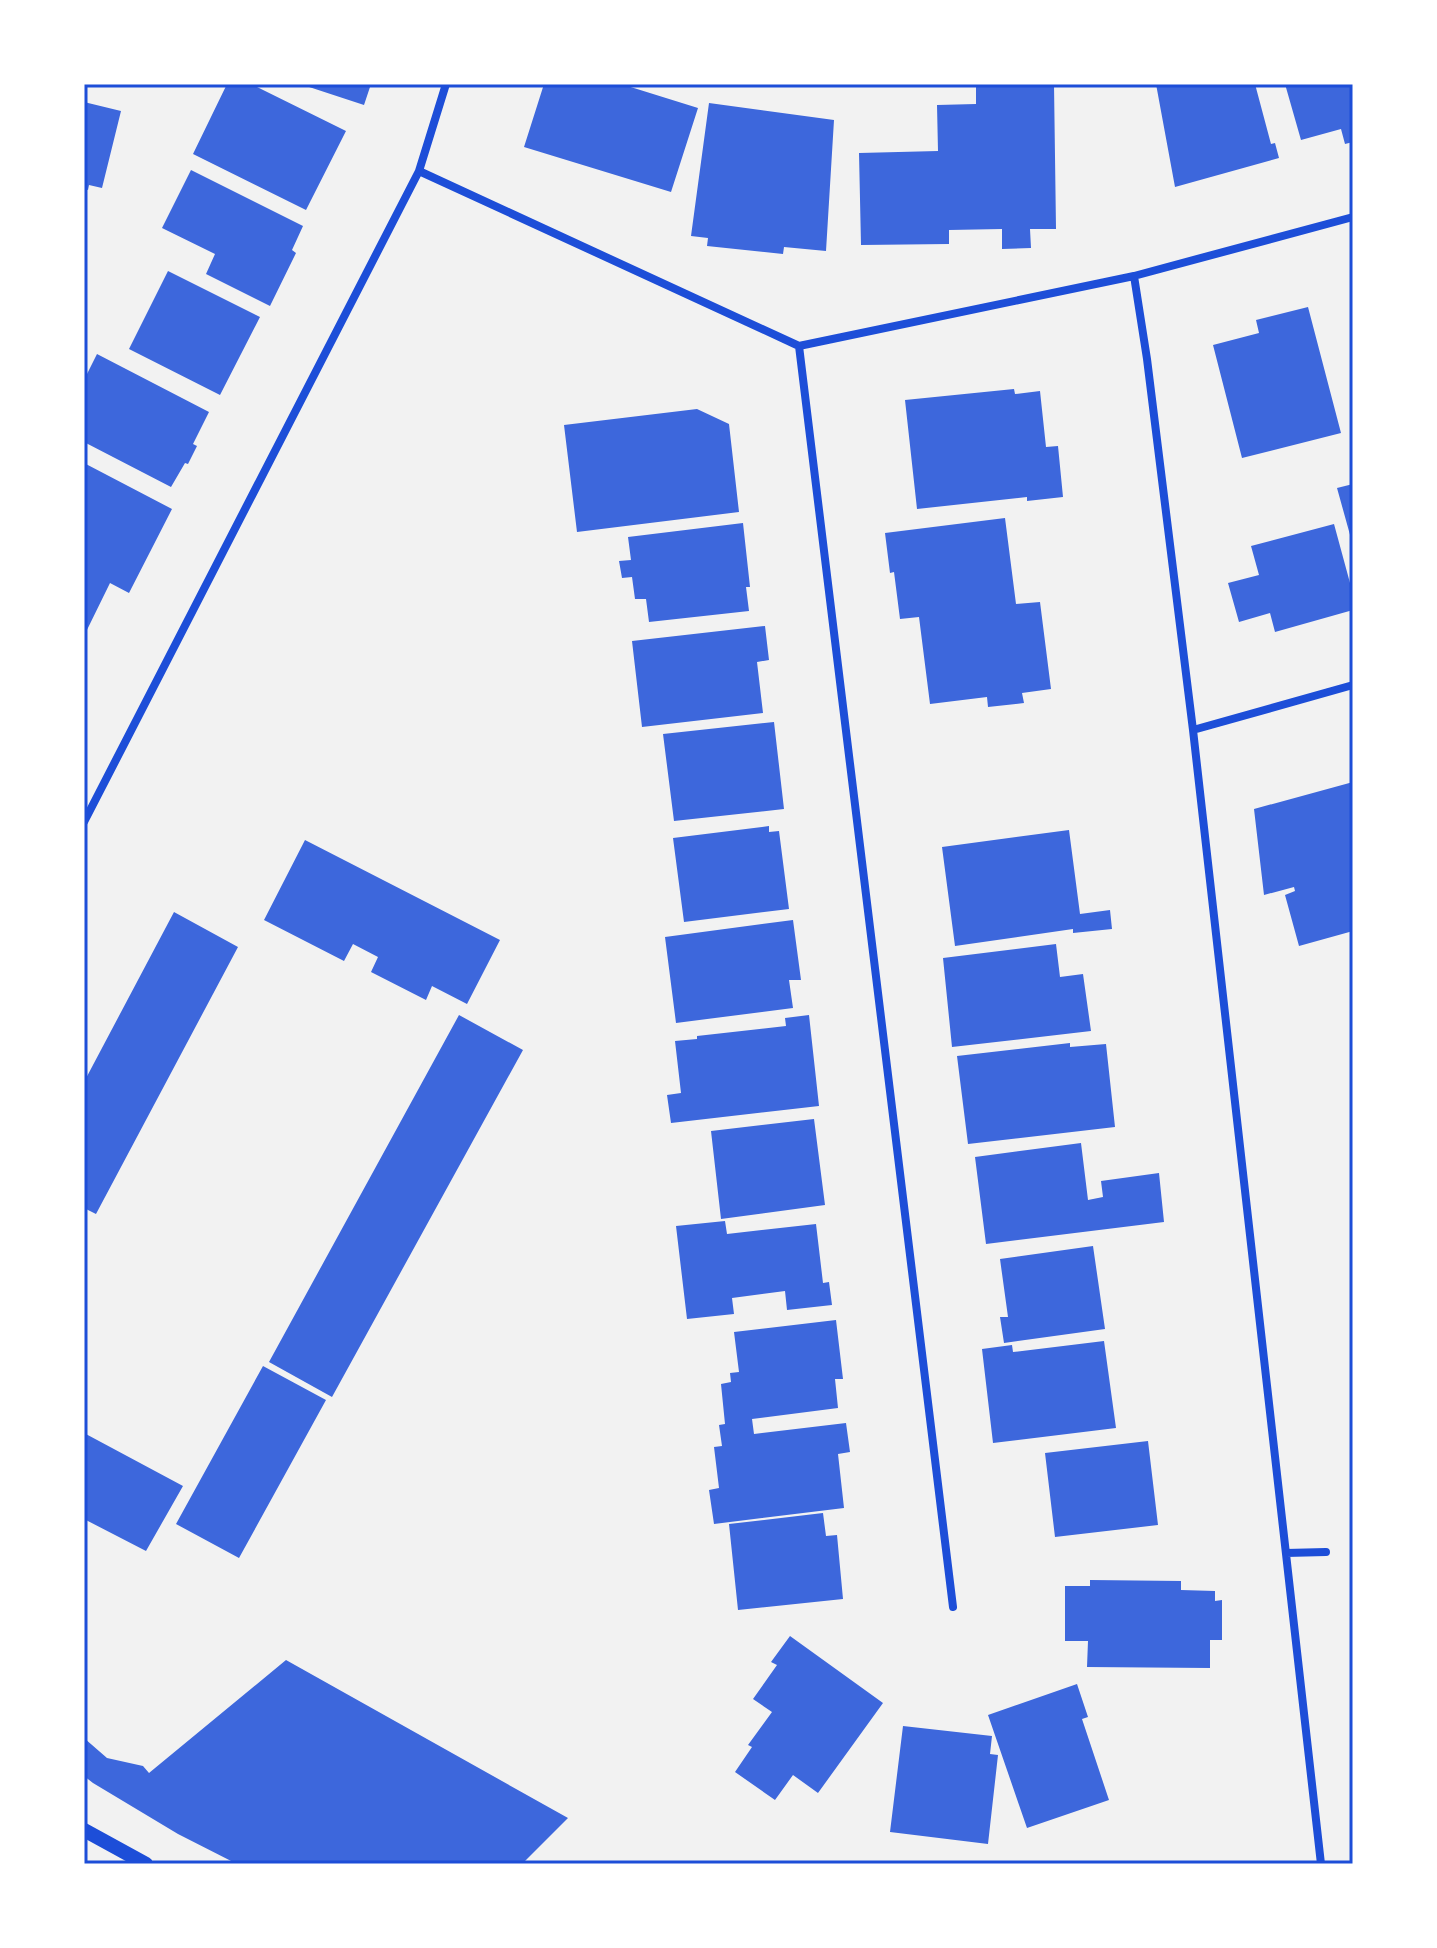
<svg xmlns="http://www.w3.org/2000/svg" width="1437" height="1948" font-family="Lato,sans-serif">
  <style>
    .building { fill: #3d67dc }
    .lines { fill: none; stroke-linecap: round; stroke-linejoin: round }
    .minor { stroke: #1d4ed8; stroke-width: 8 }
    .tertiary { stroke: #1d4ed8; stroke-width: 14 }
    .neatline { fill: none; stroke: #1d4ed8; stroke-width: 3 }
  </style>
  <rect width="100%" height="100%" fill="#f2f2f2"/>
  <!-- building -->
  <path class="building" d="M 227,84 L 251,84 L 346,131 L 306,210 L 193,154 Z
    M 300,84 L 371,84 L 364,105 Z
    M 544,84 L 621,84 L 698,108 L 671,192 L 524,147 Z
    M 976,84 L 1054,84 L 1056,229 L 1030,229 L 1031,248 L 1002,249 L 1002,229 L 949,230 L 949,244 L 861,245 L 859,153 L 938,151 L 937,105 L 976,104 Z
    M 1156,84 L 1255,84 L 1271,144 L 1275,143 L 1279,158 L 1175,187 Z
    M 1285,84 L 1353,84 L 1353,142 L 1345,144 L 1341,129 L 1301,140 Z
    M 84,102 L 121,111 L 102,188 L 89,185 L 88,190 L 84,189 Z
    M 709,103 L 834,120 L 826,251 L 784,247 L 783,254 L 707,246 L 708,238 L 691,236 Z
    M 191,170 L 303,226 L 292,250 L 296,253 L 270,306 L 206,274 L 215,254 L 162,228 Z
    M 168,271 L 260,317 L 220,395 L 129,349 Z
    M 1308,307 L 1341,433 L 1242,458 L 1213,345 L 1259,333 L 1256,320 Z
    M 97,354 L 209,412 L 193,444 L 197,446 L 188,464 L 185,463 L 171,487 L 84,442 L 84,380 Z
    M 1014,389 L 1015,394 L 1040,391 L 1046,447 L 1058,446 L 1063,497 L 1027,501 L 1027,497 L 917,509 L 905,400 Z
    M 697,409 L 729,424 L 739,512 L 577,532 L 564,425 Z
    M 84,463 L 172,509 L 129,593 L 110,583 L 84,636 Z
    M 1353,484 L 1353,542 L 1352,542 L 1337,488 Z
    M 1005,518 L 1016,604 L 1040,602 L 1051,689 L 1022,693 L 1024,703 L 988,707 L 987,697 L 930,704 L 919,617 L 900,619 L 894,572 L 890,573 L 885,533 Z
    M 743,523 L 750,587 L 746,587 L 749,611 L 649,622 L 646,599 L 635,599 L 632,577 L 622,578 L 619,561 L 631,560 L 628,537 Z
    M 1334,524 L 1353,594 L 1353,610 L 1275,632 L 1270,613 L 1239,622 L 1228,583 L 1259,575 L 1251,546 Z
    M 765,626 L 769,660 L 757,662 L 763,713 L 642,727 L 632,641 Z
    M 774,722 L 784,809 L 674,821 L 663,734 Z
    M 1353,782 L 1353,931 L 1299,946 L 1285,895 L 1295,891 L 1294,887 L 1264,895 L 1254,809 Z
    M 769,826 L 769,832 L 779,831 L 789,909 L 684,922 L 673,838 Z
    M 1069,830 L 1080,914 L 1110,910 L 1112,929 L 1073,933 L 1073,929 L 955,946 L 942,847 Z
    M 305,840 L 500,940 L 467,1004 L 432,986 L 426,1000 L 371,972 L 378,957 L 353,944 L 344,961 L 264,920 Z
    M 174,912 L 238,947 L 96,1214 L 84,1208 L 84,1082 Z
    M 793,920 L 801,980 L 789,980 L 793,1008 L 676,1023 L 665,937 Z
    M 1056,944 L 1060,977 L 1083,974 L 1091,1031 L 952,1047 L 943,958 Z
    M 459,1015 L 523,1050 L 332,1397 L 269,1362 Z
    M 809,1015 L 819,1106 L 671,1123 L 667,1095 L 681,1093 L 675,1041 L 697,1039 L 697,1036 L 786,1026 L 785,1018 Z
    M 1070,1043 L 1070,1047 L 1106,1044 L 1115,1127 L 968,1144 L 957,1056 Z
    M 814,1119 L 825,1205 L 721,1219 L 711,1131 Z
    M 1081,1143 L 1088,1200 L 1103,1197 L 1101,1181 L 1159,1173 L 1164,1222 L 986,1244 L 975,1157 Z
    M 725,1221 L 727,1234 L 816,1224 L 823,1283 L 829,1282 L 832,1305 L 787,1310 L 785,1291 L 732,1298 L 734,1314 L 687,1319 L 676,1226 Z
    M 1093,1246 L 1105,1329 L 1004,1343 L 1000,1317 L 1008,1317 L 1000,1259 Z
    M 836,1320 L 843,1379 L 835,1379 L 838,1408 L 752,1419 L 754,1434 L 846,1423 L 850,1452 L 838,1454 L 844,1508 L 714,1524 L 709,1490 L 719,1488 L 714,1447 L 722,1446 L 719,1425 L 725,1424 L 721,1384 L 731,1382 L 730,1373 L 739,1372 L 734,1332 Z
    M 1104,1341 L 1116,1428 L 993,1443 L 982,1349 L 1012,1345 L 1013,1352 Z
    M 263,1366 L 326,1400 L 239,1558 L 176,1524 Z
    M 84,1433 L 183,1486 L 146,1551 L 84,1519 Z
    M 1148,1441 L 1158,1525 L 1055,1537 L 1045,1453 Z
    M 823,1513 L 826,1536 L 837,1535 L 843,1599 L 738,1610 L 729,1524 Z
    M 1090,1580 L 1181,1581 L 1181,1590 L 1215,1591 L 1215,1601 L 1222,1600 L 1222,1640 L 1210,1640 L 1210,1668 L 1087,1667 L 1088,1641 L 1065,1641 L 1065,1586 L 1090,1586 Z
    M 790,1636 L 883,1703 L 818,1793 L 793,1775 L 775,1800 L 735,1772 L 752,1747 L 748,1745 L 772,1712 L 753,1699 L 777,1665 L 771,1662 Z
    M 286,1660 L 568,1818 L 522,1864 L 237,1864 L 178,1834 L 93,1783 L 84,1776 L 84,1738 L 107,1758 L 143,1766 L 149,1773 Z
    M 1077,1684 L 1088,1717 L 1082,1719 L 1109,1800 L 1027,1828 L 988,1715 Z
    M 903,1726 L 992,1736 L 990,1754 L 998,1755 L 988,1844 L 890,1832 Z"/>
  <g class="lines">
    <!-- minor -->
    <path class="minor" d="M 419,171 L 799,346
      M 1134,276 L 1147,359 L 1193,730 L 1321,1864
      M 799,346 L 953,1607
      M 799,346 L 1134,276 L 1353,217
      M 1193,730 L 1353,685
      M 84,822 L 419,171 L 446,84
      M 1286,1553 L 1326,1552"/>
    <!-- tertiary -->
    <path class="tertiary" d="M 84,1830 L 146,1864"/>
  </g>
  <!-- border -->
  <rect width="1437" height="1948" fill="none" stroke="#ffffff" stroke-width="172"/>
  <rect x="86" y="86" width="1265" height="1776" class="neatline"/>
</svg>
